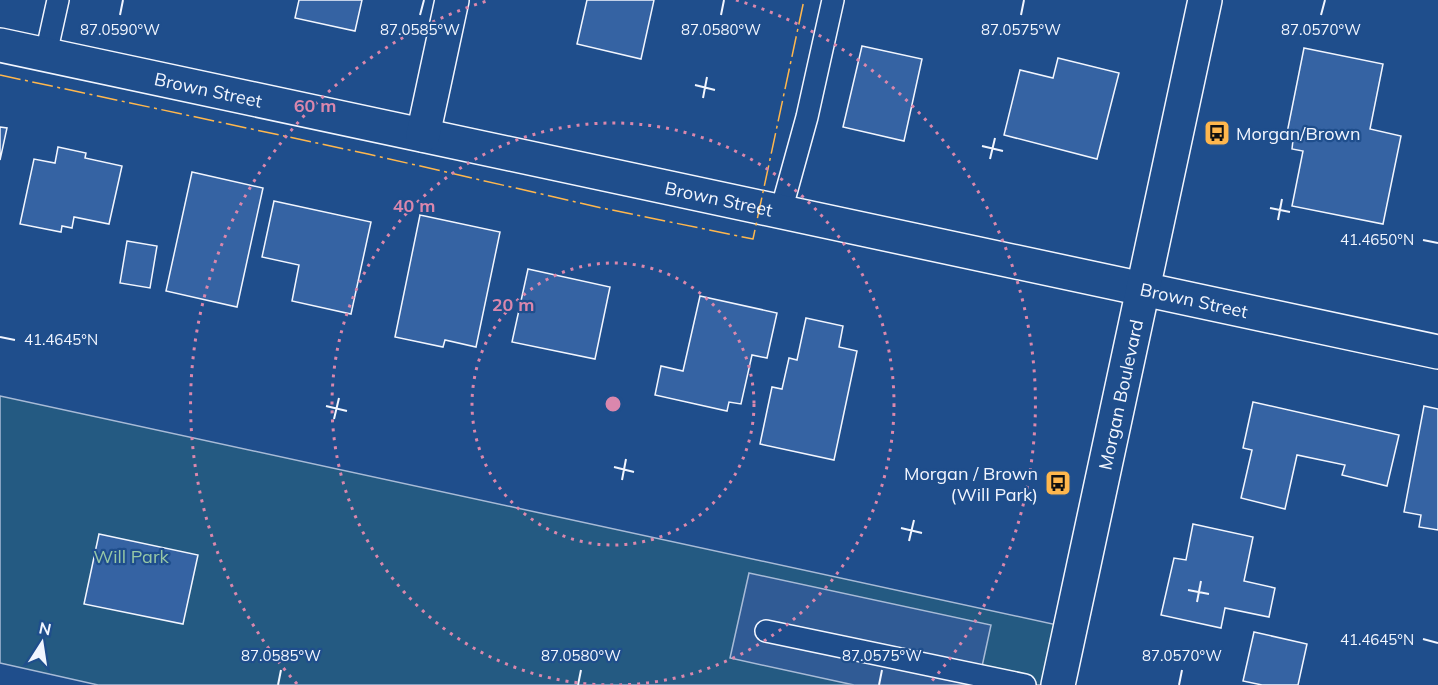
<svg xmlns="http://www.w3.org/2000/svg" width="1438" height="685" font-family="Mulish,sans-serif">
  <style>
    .green { fill: #245a82; stroke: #a8bbd7; stroke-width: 1.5 }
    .parking { fill: #305b95; stroke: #a8bbd7; stroke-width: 1.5 }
    .building { fill: #3563a3; stroke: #f2f6ff; stroke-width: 1.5 }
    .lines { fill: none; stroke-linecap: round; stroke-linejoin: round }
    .service-casing { stroke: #f2f6ff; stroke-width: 24 }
    .minor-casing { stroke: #f2f6ff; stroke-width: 36 }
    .service { stroke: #1f4e8c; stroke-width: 21 }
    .minor { stroke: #1f4e8c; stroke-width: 33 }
    .power { stroke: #ffb74d; stroke-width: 1.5; stroke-dasharray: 21 4.5 3 4.5; stroke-linecap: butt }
    .ticks { fill: none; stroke: #f2f6ff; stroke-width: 2 }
    .ring { fill: none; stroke: #da87ad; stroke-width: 3; stroke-dasharray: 3 6 }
    .labels { text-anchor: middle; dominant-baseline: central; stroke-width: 4.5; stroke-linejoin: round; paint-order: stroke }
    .street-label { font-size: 18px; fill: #f2f6ff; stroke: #1f4e8c }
    .poi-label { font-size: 18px; fill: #f2f6ff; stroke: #1f4e8c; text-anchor: start }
    .park-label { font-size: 18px; fill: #97c8a6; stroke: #1f4e8c }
    .ticks-label { font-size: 15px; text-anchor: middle; fill: #f2f6ff; stroke: #1f4e8c; stroke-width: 4.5; stroke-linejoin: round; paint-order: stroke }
    .centre { fill: #da87ad; stroke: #1f4e8c; stroke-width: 3 }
    .ring-label { font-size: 18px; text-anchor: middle; font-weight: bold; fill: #da87ad; stroke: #1f4e8c; stroke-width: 4.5; stroke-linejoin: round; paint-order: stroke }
  </style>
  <rect width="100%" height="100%" fill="#1f4e8c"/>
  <!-- green -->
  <path class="green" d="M 0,396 L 1071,628 L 1058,685 L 98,685 L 0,663 Z"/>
  <!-- parking -->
  <path class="parking" d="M 749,573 L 991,625 L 978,685 L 854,685 L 730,658 Z"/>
  <!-- building -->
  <path class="building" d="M 299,0 L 362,0 L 355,31 L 295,18 Z
    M 587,0 L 654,0 L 641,59 L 577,44 Z
    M 862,46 L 922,59 L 904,141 L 843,127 Z
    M 1304,48 L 1383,64 L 1370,129 L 1401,136 L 1383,224 L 1292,206 L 1303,151 L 1292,149 L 1293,140 L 1286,138 Z
    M 1058,58 L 1119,73 L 1097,159 L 1004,135 L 1020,70 L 1053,78 Z
    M 0,127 L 7,128 L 0,160 Z
    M 58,147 L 86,153 L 85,158 L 122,166 L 109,224 L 74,217 L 72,228 L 62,226 L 61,232 L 20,224 L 34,159 L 55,163 Z
    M 192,172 L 263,188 L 237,307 L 166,291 Z
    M 274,201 L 371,222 L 351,314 L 292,301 L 299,265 L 262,257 Z
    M 420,215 L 500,232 L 476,347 L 445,340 L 443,347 L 395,337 Z
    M 127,241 L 157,246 L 150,288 L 120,283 Z
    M 528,269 L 610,287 L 595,359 L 512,342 Z
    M 700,296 L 777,313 L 767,358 L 752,355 L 741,404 L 729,402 L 727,411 L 655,395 L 661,366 L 683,371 Z
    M 806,318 L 843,326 L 839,347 L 857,351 L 834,460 L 760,444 L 772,387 L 782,389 L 789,358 L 797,360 Z
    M 1253,402 L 1399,435 L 1387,486 L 1342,475 L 1345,465 L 1297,455 L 1285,509 L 1241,498 L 1252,450 L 1243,448 Z
    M 1424,406 L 1438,409 L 1438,530 L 1419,527 L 1421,515 L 1404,512 Z
    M 1193,524 L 1253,537 L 1244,581 L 1275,588 L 1269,617 L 1225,608 L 1221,628 L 1161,615 L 1174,558 L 1186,560 Z
    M 99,534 L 198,555 L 183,624 L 84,604 Z
    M 1254,632 L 1307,644 L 1298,685 L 1262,685 L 1243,681 Z"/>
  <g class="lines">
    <!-- service casing -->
    <g class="service-casing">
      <path id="service" d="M 46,54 L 58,0
        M 781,211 L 807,117 L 833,0
        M 766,631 L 1025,685"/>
    </g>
    <!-- minor casing -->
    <g class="minor-casing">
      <g id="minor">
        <path id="s1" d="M 0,45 L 1438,352"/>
        <path d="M 423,135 L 452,0"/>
        <path id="s2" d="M 1058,685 L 1205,0"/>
      </g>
    </g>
    <!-- service -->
    <use href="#service" class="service"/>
    <!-- minor -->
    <use href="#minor" class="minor"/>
    <!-- power -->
    <path class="power" d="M 0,75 L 368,154 L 602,208 L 753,239 L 804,0"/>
  </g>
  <!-- ticks -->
  <path class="ticks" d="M 120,15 L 123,0M 420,15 L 424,0M 721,15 L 724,0M 1021,15 L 1024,0M 1321,15 L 1325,0M 695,85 L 715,90M 703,98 L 707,77M 982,146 L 1003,151M 990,159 L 995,138M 1270,208 L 1290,212M 1278,220 L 1282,199M 1423,240 L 1438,243M 0,337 L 15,340M 326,406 L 347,411M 334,419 L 339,398M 614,467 L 634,472M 622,480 L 626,459M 901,528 L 922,533M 909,541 L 914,520M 1188,590 L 1209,594M 1197,602 L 1201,581M 1423,639 L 1438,643M 278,685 L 281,670M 578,685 L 581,670M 879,685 L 882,670M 1179,685 L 1182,670"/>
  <!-- distance rings -->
  <g class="ring">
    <circle cx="613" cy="404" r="141"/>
    <circle cx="613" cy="404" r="281"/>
    <path d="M297 684A422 422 0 0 1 490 0M736 0A422 422 0 0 1 929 684"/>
  </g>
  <!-- icons -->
  <defs>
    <g id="bus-square" transform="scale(1.35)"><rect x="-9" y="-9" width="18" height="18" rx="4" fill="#ffb74d" stroke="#1f4e8c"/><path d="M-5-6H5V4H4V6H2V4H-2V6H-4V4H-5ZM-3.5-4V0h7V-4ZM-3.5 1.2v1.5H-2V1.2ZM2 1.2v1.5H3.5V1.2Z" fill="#111"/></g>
  </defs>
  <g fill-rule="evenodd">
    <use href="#bus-square" x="1217" y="133"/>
    <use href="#bus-square" x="1058" y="483"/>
  </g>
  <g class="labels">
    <!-- street labels -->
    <g class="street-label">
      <text stroke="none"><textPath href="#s1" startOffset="213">Brown Street</textPath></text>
      <text stroke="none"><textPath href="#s1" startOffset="735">Brown Street</textPath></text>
      <text stroke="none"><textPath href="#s1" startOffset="1221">Brown Street</textPath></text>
      <text stroke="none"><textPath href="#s2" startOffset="297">Morgan Boulevard</textPath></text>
    </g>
    <!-- poi labels -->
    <g class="poi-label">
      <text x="1236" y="133">Morgan/Brown</text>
      <text x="1038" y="473" text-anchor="end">Morgan / Brown<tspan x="1038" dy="21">(Will Park)</tspan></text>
    </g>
    <!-- park labels -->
    <g class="park-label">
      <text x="131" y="556">Will Park</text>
    </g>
  </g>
  <g class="ticks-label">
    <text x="120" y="35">87.0590°W</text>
    <text x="420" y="35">87.0585°W</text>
    <text x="721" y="35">87.0580°W</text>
    <text x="1021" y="35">87.0575°W</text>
    <text x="1321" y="35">87.0570°W</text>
    <text x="1377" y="245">41.4650°N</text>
    <text x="61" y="345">41.4645°N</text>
    <text x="1377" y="645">41.4645°N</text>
    <text x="281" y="661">87.0585°W</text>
    <text x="581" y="661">87.0580°W</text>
    <text x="882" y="661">87.0575°W</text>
    <text x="1182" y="661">87.0570°W</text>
  </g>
  <circle cx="613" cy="404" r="9" class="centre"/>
  <g class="ring-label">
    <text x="315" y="112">60 m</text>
    <text x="414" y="212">40 m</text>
    <text x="513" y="311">20 m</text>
  </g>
  <!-- north arrow -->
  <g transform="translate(42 643) rotate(12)" stroke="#1f4e8c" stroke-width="4.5" paint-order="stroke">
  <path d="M0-4.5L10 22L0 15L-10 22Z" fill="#f2f6ff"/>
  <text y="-9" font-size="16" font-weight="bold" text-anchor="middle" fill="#f2f6ff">N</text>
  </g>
</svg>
